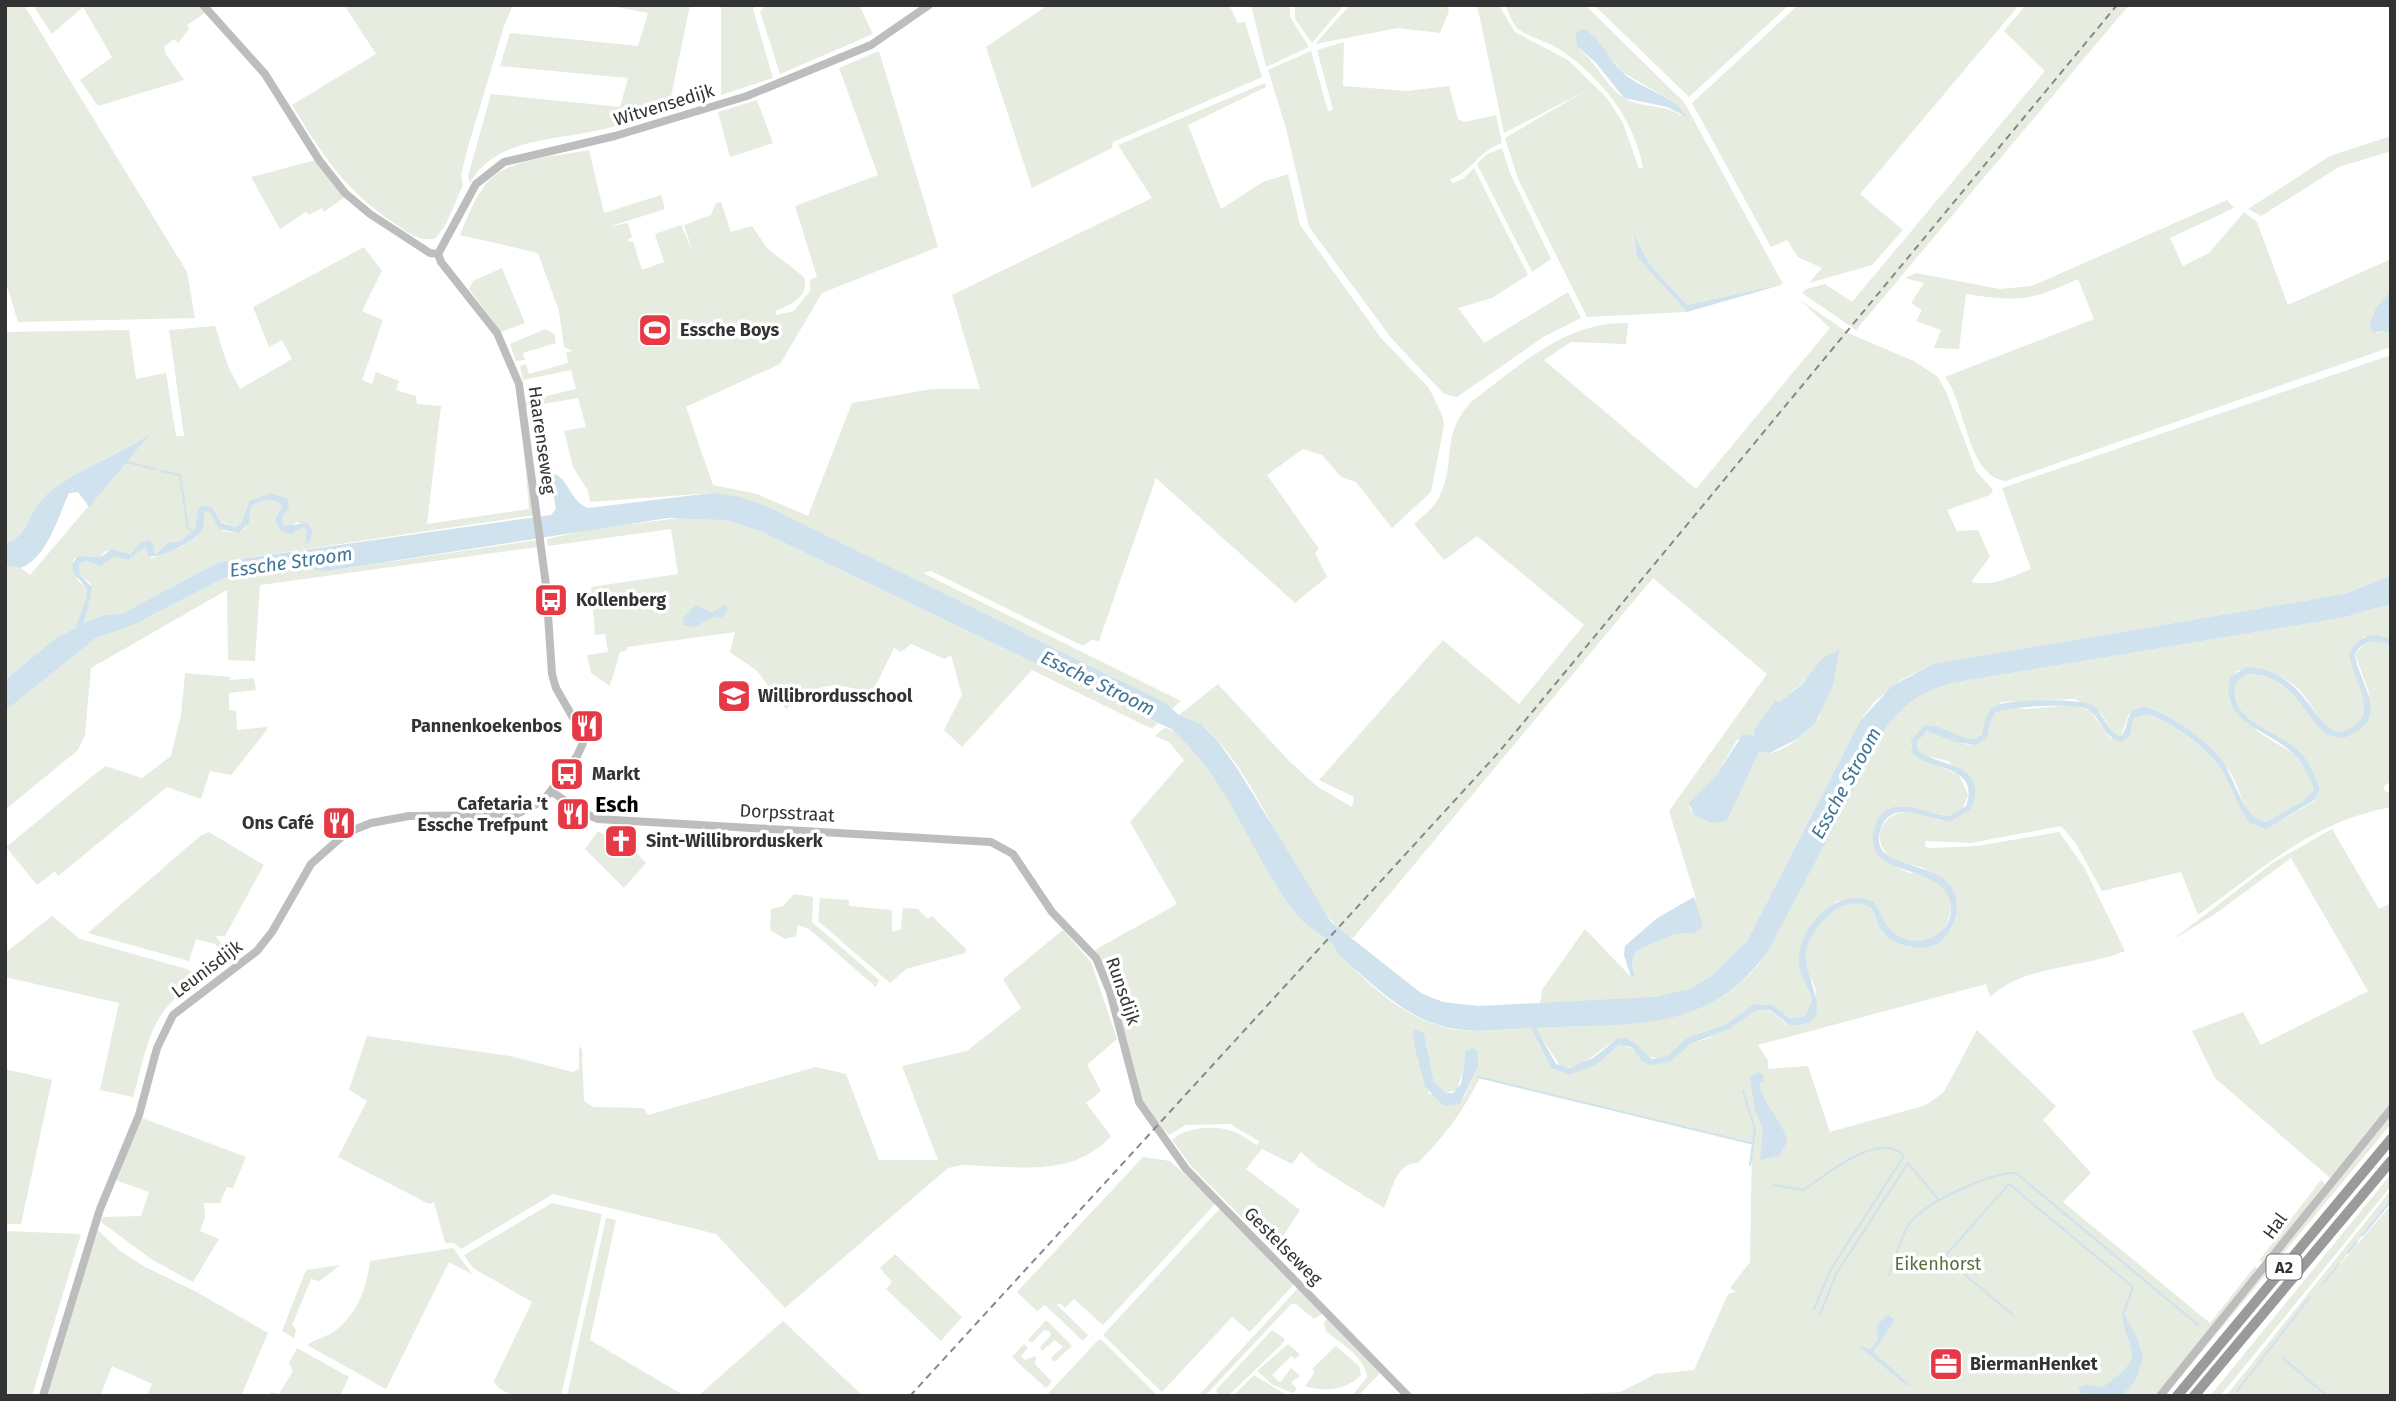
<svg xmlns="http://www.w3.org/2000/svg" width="2396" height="1401" font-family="'Fira Sans',sans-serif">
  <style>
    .green { fill: #e6ecdf; fill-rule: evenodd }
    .water { fill: #cfe2ee }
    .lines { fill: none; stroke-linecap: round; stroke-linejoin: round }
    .stream { stroke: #cfe2ee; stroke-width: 2 }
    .secondary { stroke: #bdbdbd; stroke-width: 8 }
    .highway { stroke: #9a9a9a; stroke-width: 10 }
    .rail { stroke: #888; stroke-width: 2; stroke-dasharray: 7 5; stroke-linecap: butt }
    .labels { text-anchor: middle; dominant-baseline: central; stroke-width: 7; stroke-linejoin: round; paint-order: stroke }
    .shield { fill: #fff; stroke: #707070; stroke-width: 2 }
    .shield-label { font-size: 16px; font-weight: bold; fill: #333 }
    .street-label { font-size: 18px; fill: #333; stroke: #fff }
    .poi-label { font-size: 18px; font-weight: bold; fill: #333; stroke: #fff; text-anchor: start }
    .park-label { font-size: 18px; fill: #56703f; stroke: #fff }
    .water-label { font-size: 19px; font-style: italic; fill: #3f7597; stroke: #fff }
    .quarter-label { font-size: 21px; font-weight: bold; fill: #000; stroke: #fff }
  </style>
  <rect width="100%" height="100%" fill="#fff"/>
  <!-- green -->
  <path class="green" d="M 5,5 L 24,5 L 187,272 L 195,318 L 18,322 L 5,279 Z
    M 33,5 L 198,5 L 205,13 L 187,25 L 189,29 L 178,43 L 174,39 L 164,47 L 166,54 L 184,80 L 98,106 L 80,80 L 112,57 L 83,7 L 52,34 Z
    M 344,5 L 513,5 L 504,26 L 468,147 L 461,175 L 463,185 L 446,224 L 436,238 C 421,243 408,233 397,225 C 344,190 324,157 292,105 L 376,54 Z
    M 606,5 L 690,5 L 668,111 C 642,119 616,127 590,132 C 548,140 493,141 470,183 L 468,176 L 491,94 L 620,107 L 628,78 L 500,66 L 510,33 L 638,46 L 648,13 Z
    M 721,5 L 756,5 L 753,9 L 773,78 L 721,95 Z
    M 767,5 L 859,5 L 873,34 L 780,74 L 760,11 Z
    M 1048,5 L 1229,5 L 1238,23 L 1245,22 L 1262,77 L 1113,142 L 1112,148 L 1032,188 L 986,47 Z
    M 1251,5 L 1290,5 L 1290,17 L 1309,47 L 1266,67 Z
    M 1295,5 L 1344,5 L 1312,43 L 1295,19 Z
    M 1350,5 L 1447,5 L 1449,11 L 1440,33 L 1398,28 L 1315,44 Z
    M 1477,5 L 1499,5 L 1515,32 L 1568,60 L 1607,98 L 1623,123 L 1639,169 L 1643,168 C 1635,121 1602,78 1562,51 C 1549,42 1530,38 1518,29 C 1513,24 1508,12 1505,5 L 1585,5 L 1684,102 L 1783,284 L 1687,305 L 1650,265 L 1633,236 L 1637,257 L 1687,312 L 1587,317 L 1518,179 L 1505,138 L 1585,91 L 1504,133 ZM 1591,34 L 1622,72 L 1669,99 L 1682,116 C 1664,103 1643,109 1624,98 C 1607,88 1597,63 1579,49 Z
    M 1594,5 L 1789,5 L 1689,97 Z
    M 1798,5 L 2019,5 L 1860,194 L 1903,230 L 1872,265 L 1809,283 L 1822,268 L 1798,257 L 1787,240 L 1771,247 L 1692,103 Z
    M 2026,5 L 2129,5 L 1856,330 L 1802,293 L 1806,289 L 1825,284 L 1852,302 L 2045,71 L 2004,31 Z
    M 1344,42 L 1343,86 L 1407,91 L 1449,86 L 1458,119 L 1464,122 L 1496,115 L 1502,143 C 1478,151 1471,173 1450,179 L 1453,183 L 1463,179 L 1474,168 L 1528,275 L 1492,298 L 1458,308 L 1484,343 L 1568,292 L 1581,318 L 1545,336 L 1457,397 L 1444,394 L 1392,339 L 1309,227 L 1286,128 L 1268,70 L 1311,51 L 1328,111 L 1333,110 L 1317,50 Z
    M 879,51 L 938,247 L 822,293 L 780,364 L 686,407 L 713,485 L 757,494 L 808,516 L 852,403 L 932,389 L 980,389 L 952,295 L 1152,198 L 1118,145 L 1265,83 L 1266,87 L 1188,125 L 1221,209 L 1263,182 L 1288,174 L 1300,225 L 1381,338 L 1429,388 L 1442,415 L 1444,425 L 1431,492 L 1392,528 L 1356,482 L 1341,477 L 1322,455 L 1303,449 L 1267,475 L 1319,549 L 1315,553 L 1327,577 L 1295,603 L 1156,478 L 1099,641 L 1092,640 L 1083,646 L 931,571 L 923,573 L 1181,701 L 1172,709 L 1118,679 L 768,508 L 712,493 L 590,502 L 588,491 L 573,467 L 564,431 L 586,427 L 578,398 L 526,407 L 525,401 L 576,389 L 571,370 L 523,380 L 520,366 L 526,364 L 529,374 L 568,363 L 566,352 L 573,351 L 564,347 L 559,311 L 538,253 L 460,235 C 467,218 474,200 485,185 C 507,157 556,157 589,150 L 604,213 L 661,195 L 665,209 L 608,227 L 628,223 L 632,237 L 628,239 L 629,242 L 633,241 L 642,270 L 664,262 L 655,234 L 681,225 L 693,252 L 684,225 L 711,215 L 716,203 L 721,202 L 731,232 L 752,226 L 767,248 L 804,277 C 810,297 790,305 775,311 L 776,315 L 794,311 L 810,291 L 810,280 L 817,277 L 795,206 L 878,175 L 839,68 Z
    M 757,100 L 773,143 L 730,157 L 718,112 Z
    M 2391,136 L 2391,151 L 2339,167 L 2261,216 L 2248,209 L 2330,156 Z
    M 1502,148 L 1510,173 L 1551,259 L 1532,272 L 1477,164 L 1487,154 Z
    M 316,160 L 345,197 L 324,212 L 322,208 L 309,215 L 306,212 L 280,229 L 251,177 Z
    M 2227,200 L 2234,208 L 2170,238 L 2183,266 L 2209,253 L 2244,212 L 2257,222 L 2288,305 L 2391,259 L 2391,291 L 2376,307 L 2369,326 L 2376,334 L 2382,331 L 2391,334 L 2391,347 L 2006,481 C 1967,477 1966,404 1945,377 L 2094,319 L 2078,279 C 2030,301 2019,302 1966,294 L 1959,349 L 1934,348 L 1941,330 L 1916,321 L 1922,310 L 1911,303 L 1924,283 L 1905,278 L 1916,273 L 2000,289 L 2032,286 Z
    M 364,247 L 382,271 L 362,311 L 383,320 L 362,380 L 372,384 L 376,372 L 399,381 L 396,390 L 416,396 L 417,404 L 441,406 L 427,524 L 529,509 L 523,438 L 535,515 L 219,562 L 121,614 L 104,615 L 84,623 L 91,584 L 80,575 L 79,564 L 85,561 L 96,565 L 114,555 L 128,560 L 146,547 L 146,555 L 152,558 L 183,546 L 198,536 L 205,510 L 211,512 L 223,531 L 239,533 L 246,528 L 251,506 C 261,500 274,497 282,506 L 277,515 L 280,530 L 303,527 L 306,530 L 305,542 L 309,542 L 313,532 L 297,522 L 291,526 L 284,526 L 282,518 L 289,508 L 267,494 L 249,501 L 242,522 L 236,527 L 222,522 L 212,507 L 203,506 L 195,529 L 179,542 L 169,542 L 154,554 L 154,547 L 139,545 L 129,554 L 105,551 L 101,557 L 78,556 L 73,560 L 78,581 L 86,587 L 87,594 L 76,628 L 57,637 L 5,680 L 5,565 L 21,568 L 30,575 L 149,435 C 114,457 72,470 42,499 C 28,513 29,537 5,543 L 5,332 L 129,330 L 136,379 L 166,373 L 176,436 L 184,436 L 169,330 L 215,326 L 228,366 L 240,389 L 292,359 L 282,340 L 269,347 L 253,307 Z
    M 502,268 L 525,323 L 501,332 L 469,289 L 473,281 Z
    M 1800,300 L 1850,334 L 1914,361 L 1938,377 L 1947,394 L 1976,471 L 1993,490 L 1990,495 L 1947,510 L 1957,531 L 1978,530 L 1990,557 L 1971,582 C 1993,587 2011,577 2031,569 L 2002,488 L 2391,355 L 2391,576 L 2344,594 L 1933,664 L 1901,680 L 1874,702 L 1860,721 L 1747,941 C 1732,959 1713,980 1690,989 C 1648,1005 1585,1001 1540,1004 L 1542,990 L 1585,929 L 1631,977 L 1635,974 L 1632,963 L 1636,951 L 1675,934 L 1684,934 L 1696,899 L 1669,811 L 1767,674 L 1653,578 L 1353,938 C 1338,932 1332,921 1323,909 C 1282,857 1251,766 1203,726 C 1196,721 1186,718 1179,715 L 1218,684 L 1289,761 L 1318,787 L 1352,807 L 1354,797 L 1319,780 L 1443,640 L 1519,704 L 1584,625 L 1477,536 L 1444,560 L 1414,524 C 1424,515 1435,507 1440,495 C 1457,461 1439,437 1471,402 C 1518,367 1565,321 1628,323 L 1626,344 L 1571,342 L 1544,360 L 1696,489 L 1830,328 ZM 1807,678 L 1820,716 C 1812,729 1786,751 1770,753 C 1766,753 1763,751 1759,752 L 1727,821 L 1694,815 L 1689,807 L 1715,777 L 1737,740 L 1755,737 L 1754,730 L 1777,700 L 1779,704 Z
    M 545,329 L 554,334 L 556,343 L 523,353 L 525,360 L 516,361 L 510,344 Z
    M 688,517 L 725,520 L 760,531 L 1158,723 L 1152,729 L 1032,670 L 962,747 L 944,730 L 962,695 L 951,655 L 945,659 L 911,644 L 901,652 L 894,648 L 872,693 C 829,681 821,682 786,709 L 757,671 L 730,652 L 735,632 L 627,647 L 626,651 L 620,652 L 610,686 L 591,673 L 587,655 L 608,652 L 605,634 L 595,635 L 591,587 L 678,574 L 671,529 L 548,546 L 547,539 L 592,529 Z
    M 537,540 L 538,547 L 260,585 L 255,661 L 228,660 L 227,590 L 91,668 L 85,735 L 78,750 L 5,810 L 5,711 L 96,638 L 149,617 L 224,578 L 294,568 L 328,571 Z
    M 2391,604 L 2391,639 L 2383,636 L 2363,637 L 2350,661 C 2359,682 2377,713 2350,729 C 2344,733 2336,733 2330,729 C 2321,724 2316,712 2310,704 C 2293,677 2268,666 2237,671 L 2229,697 L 2258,732 L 2294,754 L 2308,773 L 2314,790 L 2304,800 L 2266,822 C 2243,819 2241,789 2230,772 C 2210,743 2182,722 2151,708 L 2129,714 L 2121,736 L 2112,731 L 2101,713 L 2075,699 L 2001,702 L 1981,734 L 1974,739 C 1956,738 1943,724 1925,725 L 1910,746 L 1934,764 L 1959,775 L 1968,795 L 1962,810 L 1950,816 L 1902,806 L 1875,827 C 1871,848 1890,866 1910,873 C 1914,874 1917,873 1921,873 C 1941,877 1955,897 1949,917 C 1942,944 1908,950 1890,930 C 1882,922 1880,911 1874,902 L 1837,901 C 1817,916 1795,940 1800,968 C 1802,979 1809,988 1812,1000 L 1805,1016 L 1790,1019 L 1772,1005 L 1754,1004 L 1726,1024 L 1687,1038 L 1667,1056 L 1659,1058 L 1646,1056 L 1635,1043 L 1626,1038 C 1601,1041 1590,1070 1561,1067 L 1535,1028 C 1618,1023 1703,1033 1760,963 L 1886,728 C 1906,700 1930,687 1963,681 L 2341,618 Z
    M 2376,640 L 2391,646 L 2391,781 L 2383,787 L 2387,793 L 2391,791 L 2391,807 C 2309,823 2263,869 2198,915 L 2181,872 L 2102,891 L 2075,842 L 2061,826 L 1971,843 L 1926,841 L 1925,846 L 1928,848 L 1977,846 L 2059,832 L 2084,867 L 2125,951 C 2083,969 2025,964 1990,997 L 1986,984 L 1758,1045 L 1768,1061 L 1768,1069 L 1808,1066 L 1830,1132 L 1926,1105 L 1944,1092 L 1977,1030 L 2056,1106 L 2043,1120 L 2091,1173 L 2063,1202 L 2210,1323 L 2255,1266 L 2257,1269 L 2157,1396 L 1523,1396 L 1621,1392 L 1655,1374 L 1694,1370 L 1728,1294 L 1736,1292 L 1730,1288 L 1750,1262 L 1752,1144 L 1480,1077 C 1464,1111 1444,1136 1418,1163 C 1396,1162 1392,1191 1384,1208 L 1318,1167 L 1301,1152 L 1292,1164 L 1262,1149 L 1246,1169 L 1300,1210 L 1274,1250 L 1192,1167 L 1172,1140 C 1185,1127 1214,1125 1232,1131 C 1240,1133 1249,1141 1257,1145 L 1259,1141 L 1230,1124 L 1186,1125 L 1169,1135 L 1142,1104 L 1115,996 L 1095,950 L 1177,904 L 1130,822 L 1184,760 L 1169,742 L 1155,736 L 1164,728 C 1181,730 1207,765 1216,779 C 1270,857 1343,993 1436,1025 C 1466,1035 1500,1030 1531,1028 L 1551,1068 L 1570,1075 L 1605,1057 L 1619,1045 L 1631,1048 C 1655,1076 1665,1063 1689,1045 C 1694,1041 1702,1041 1709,1038 C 1720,1031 1749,1009 1761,1009 C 1772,1008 1779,1020 1789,1025 L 1803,1023 L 1814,1015 C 1814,1007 1817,995 1815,988 C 1813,979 1806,973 1805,963 C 1804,933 1838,892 1870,907 C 1874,913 1876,921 1880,926 C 1904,960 1942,954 1956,916 L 1949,884 C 1940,879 1931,871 1921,867 C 1908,863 1898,866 1887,854 C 1871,836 1883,814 1906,812 C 1918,811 1930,817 1942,821 L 1971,809 L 1973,786 L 1948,761 L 1926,756 L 1918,750 L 1917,742 L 1927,731 L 1968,745 L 1989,732 L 1991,718 L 2003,708 L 2010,707 L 2025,709 L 2074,705 L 2090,711 L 2111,739 L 2130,735 L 2134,718 L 2149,714 C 2178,728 2207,747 2225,775 C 2244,805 2232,810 2267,829 L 2316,800 L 2320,789 C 2315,775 2310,762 2299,751 C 2278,730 2226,721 2236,681 L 2247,674 C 2293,675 2302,716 2335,738 L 2361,728 L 2369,693 L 2355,654 L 2366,643 ZM 1414,1029 L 1424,1033 L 1434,1082 L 1446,1093 L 1457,1090 L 1469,1049 L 1476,1050 L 1478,1067 L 1464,1098 L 1429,1094 L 1412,1036 Z
    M 185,673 L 230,677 L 230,680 L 254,678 L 256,690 L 229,693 L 229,710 L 236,711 L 237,730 L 267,727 L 267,730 L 231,775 L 210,771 L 201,799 L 167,787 L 58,876 L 55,871 L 37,885 L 6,847 L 105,766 L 142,778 L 171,756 L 181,715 Z
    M 2332,829 L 2379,909 L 2391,903 L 2391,1105 L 2330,1178 L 2215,1078 L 2192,1031 L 2243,1012 L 2261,1045 L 2368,991 L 2291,858 L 2215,914 L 2172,940 L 2274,862 Z
    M 598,831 L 608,837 L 619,852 L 628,854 L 632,848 L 646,863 L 624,888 L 585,849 Z
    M 209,832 L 264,865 L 225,936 L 216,936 L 234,962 L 230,964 L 215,944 L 196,939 L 189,961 L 88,933 L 200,836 Z
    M 794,894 L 813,897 L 812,922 L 879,980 L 876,987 L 809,929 L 798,925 L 796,936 L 785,939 L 770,930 L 771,909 L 783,906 Z
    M 820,898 L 849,900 L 849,906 L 892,910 L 892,932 L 901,929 L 903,908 L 918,909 L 928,919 L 932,916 L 966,949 L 965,953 L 906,969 L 890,983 L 818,921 Z
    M 52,916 L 80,939 L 187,969 L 201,978 C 147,1014 150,1040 133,1097 L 100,1090 L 119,1003 L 5,977 L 5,953 Z
    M 1063,930 L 1091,962 L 1117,1039 L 1087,1065 L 1101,1091 L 1086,1103 L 1111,1136 C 1072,1179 1014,1166 962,1165 L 948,1168 L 785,1308 L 716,1234 L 553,1194 L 461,1249 L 454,1243 L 445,1243 L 434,1202 L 429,1204 L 338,1157 L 367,1101 L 349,1090 L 367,1036 L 510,1056 L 573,1072 L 579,1069 L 579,1046 L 582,1050 L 584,1101 L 593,1107 L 643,1108 L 648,1115 L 816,1067 L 846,1074 L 879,1160 L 938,1160 L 902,1066 L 967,1051 L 1021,1008 L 1003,979 Z
    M 5,1069 L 52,1080 L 21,1224 L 5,1224 Z
    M 2391,1113 L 2391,1124 L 2165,1396 C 2241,1302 2314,1206 2391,1113 Z
    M 142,1118 L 246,1157 L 233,1188 L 227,1187 L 220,1203 L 204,1203 L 205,1218 L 200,1231 L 219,1239 L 193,1282 L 151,1259 L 101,1222 L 103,1217 L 141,1216 L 149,1192 L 115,1180 Z
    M 1143,1157 L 1170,1161 L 1216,1203 L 1103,1325 L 1074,1299 L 1065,1308 L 1060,1303 L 1057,1305 L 1088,1335 L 1083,1341 L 1045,1305 L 1037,1311 L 1017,1292 Z
    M 2391,1174 L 2391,1186 L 2240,1372 L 2220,1396 L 2210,1396 Z
    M 2321,1180 L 2325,1184 L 2266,1260 L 2258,1262 Z
    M 2391,1190 L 2391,1200 L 2322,1286 L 2391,1205 L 2391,1396 L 2226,1396 Z
    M 552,1203 L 602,1214 L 561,1396 C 542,1396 502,1401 494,1381 L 532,1302 L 473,1268 L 464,1255 Z
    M 1221,1207 L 1295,1283 L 1250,1332 L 1232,1317 L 1162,1392 L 1103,1335 Z
    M 606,1218 L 616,1220 L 590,1340 L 685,1396 L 567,1396 Z
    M 98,1230 L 119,1250 L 145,1267 L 195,1291 L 268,1333 L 241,1396 L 147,1396 L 152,1384 L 112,1366 L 100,1396 L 45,1396 Z
    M 5,1231 L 81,1234 L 32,1396 L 5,1396 Z
    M 453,1248 L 472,1274 L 449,1262 L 386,1389 L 307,1345 C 316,1339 329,1336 336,1330 C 358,1313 367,1287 370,1261 Z
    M 895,1254 L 962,1317 L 941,1341 L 886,1289 L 892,1282 L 880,1268 Z
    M 340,1265 L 320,1281 L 311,1279 L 292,1325 L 296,1330 L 294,1338 L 282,1331 L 306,1270 Z
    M 1299,1287 L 1324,1313 L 1314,1319 L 1296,1304 L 1291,1304 L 1205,1396 L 1198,1396 Z
    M 1328,1318 L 1381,1372 L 1358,1396 L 1352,1396 L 1367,1377 C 1365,1357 1340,1343 1326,1331 L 1324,1323 Z
    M 1046,1320 L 1072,1346 L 1054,1362 L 1051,1358 L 1063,1347 L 1055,1340 L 1042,1351 L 1040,1347 L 1051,1335 L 1049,1331 L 1044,1330 L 1032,1343 L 1028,1340 Z
    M 783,1321 L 863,1396 L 698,1396 Z
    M 1272,1330 L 1285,1339 L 1283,1343 L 1228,1396 L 1218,1396 L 1216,1390 Z
    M 1099,1339 L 1104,1342 L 1158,1396 L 1046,1396 Z
    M 1024,1344 L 1028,1348 L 1021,1356 L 1025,1360 L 1036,1356 L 1035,1364 L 1052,1382 L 1046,1388 L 1012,1357 Z
    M 1288,1344 L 1300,1354 L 1295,1359 L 1291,1356 L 1272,1375 L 1280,1383 L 1291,1368 L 1300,1376 L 1291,1382 L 1297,1389 L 1293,1393 L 1273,1385 L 1257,1371 Z
    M 1336,1346 L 1359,1366 L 1361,1375 C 1345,1391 1326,1392 1305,1386 L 1314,1373 L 1313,1368 Z
    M 297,1348 L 349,1377 L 340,1396 L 269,1396 L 271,1392 L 279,1394 L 293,1371 L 289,1363 Z
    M 1254,1375 L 1288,1396 L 1233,1396 Z"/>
  <!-- water -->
  <path class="water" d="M 1583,29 C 1599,36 1608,57 1620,70 C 1639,90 1671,92 1687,117 L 1667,107 L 1624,98 L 1596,63 L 1577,46 L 1576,33 Z
    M 1633,234 L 1650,265 L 1687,305 L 1784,284 L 1687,312 L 1637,257 Z
    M 2391,291 L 2391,334 L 2382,331 L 2374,333 L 2369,326 L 2376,307 Z
    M 150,434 L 89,507 L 78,492 L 69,493 C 58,517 47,559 20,568 L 5,565 L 5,543 C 29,537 28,513 42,499 C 73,469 115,458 150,434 Z
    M 555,474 C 570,481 569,500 588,508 L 712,493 L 740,497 L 768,507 L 1166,703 L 1179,715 L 1201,724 L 1217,740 L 1237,768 L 1331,922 L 1421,993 L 1443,1002 L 1479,1006 L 1655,997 L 1690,989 L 1712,976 L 1747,941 L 1860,721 L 1892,686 L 1933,664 L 2344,594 L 2391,576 L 2391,604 L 2341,618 L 1963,681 C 1930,687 1906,700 1886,728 L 1769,949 C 1712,1035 1627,1023 1536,1028 L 1556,1064 L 1569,1068 L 1593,1058 L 1617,1039 L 1626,1038 L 1635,1043 L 1652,1059 L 1667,1056 L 1687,1038 L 1726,1024 L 1754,1004 L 1773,1005 L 1790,1019 L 1805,1016 L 1812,1000 C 1809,987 1800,977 1799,964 C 1797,927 1837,885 1874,902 C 1881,912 1884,926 1894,933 C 1921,954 1962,930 1948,896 C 1936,864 1859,877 1875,827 C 1886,790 1925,814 1950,816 L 1966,806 C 1981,764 1928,771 1912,753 L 1911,740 L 1925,725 C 1943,724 1956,738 1974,739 L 1982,734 C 1986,723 1984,713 1995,706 C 2005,699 2081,698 2092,705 C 2104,713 2107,732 2121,736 C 2129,728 2125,715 2136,709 C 2145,704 2153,709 2161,713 C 2184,724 2204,740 2221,759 C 2235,777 2242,819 2266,822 L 2304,800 L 2314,790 C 2308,774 2302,760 2288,749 C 2263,729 2220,720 2230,678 L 2246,667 C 2308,669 2313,733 2342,732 C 2386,716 2351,680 2349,653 C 2359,636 2373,631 2391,639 L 2391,646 C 2377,639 2364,639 2355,654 C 2358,684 2395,719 2343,738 C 2306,739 2305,675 2247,674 L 2236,682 C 2226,721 2278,730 2299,751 C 2310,762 2315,775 2320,789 L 2316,799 L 2267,829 L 2250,823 C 2239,810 2235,794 2227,779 C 2211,749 2179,728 2149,714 L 2134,718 L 2130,735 L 2122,742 C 2103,739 2102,718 2087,709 C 2077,703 2004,706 1996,713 C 1989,719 1990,730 1987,738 L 1976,745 L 1955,742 L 1927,731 L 1917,742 L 1918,750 C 1936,768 1990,760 1971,809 L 1950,822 C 1929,820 1890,796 1880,831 C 1867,879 1967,851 1956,915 C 1954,924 1948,936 1940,942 C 1921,955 1890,946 1879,926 C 1876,919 1875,914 1870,907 C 1841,893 1812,926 1806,952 C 1801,974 1843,1029 1789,1025 L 1770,1010 L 1756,1010 L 1729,1029 L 1690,1044 L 1670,1062 L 1659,1064 L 1651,1065 L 1642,1061 L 1631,1047 L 1619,1045 L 1597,1064 L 1570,1075 L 1551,1068 L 1531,1028 C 1506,1029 1480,1033 1456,1029 C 1409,1023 1373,984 1339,955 C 1330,935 1310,931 1297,915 C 1250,855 1230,779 1171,729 L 760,531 L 725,520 L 668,518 L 328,571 L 294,568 L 224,578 L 135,624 L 96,638 L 5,711 L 5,680 L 57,637 L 76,628 C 77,618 90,596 86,588 C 80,577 73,578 72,564 L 78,556 L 101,557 L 112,549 L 130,554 L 141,542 L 148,540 L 153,543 L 155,554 L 169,542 L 179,542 L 195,529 L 198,509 L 203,506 L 212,507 L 222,523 L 236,527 L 242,522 L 249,501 L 270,493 L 288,499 L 289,508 L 282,518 L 284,526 L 307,523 L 313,532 L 309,542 L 305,543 L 306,530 L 303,527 L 291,534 L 280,530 L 275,520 L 282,506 C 274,497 261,500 251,506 L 249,523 L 239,533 L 219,529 L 210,512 L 205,511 C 202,517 206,525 201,532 C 195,541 158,560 147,556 L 146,547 L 128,560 L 114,556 L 100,566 L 85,561 L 79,564 L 80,575 L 92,587 L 84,623 L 104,615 L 121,614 L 219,562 L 551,515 L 556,509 L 550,478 Z
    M 726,604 L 728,610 L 721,618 L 714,616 L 695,627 L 683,625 L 683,618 L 696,605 L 712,613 Z
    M 1839,650 L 1833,685 L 1815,724 L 1797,739 L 1770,753 L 1759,752 L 1727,821 L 1712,823 L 1694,815 L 1689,803 L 1715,777 L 1743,734 L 1754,736 L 1754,730 L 1776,700 L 1779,703 L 1802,684 L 1823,658 Z
    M 1694,897 L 1703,927 L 1694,933 L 1675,934 L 1636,951 L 1632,963 L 1635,976 L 1631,977 L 1624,955 L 1625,946 L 1657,918 Z
    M 1414,1029 L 1424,1033 L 1434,1082 L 1446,1093 L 1453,1093 L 1461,1084 L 1466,1051 L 1473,1048 L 1478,1052 L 1478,1067 L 1460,1104 L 1444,1106 L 1425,1087 L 1412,1036 Z
    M 1758,1072 L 1764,1076 L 1763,1081 L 1759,1083 C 1762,1105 1783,1119 1787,1142 L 1780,1155 L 1760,1160 L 1763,1129 L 1755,1110 L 1750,1077 Z
    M 2122,1311 L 2137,1337 L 2143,1357 L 2136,1380 L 2122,1396 L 2083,1396 L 2078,1388 L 2085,1385 L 2103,1387 C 2153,1352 2124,1353 2122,1311 Z
    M 1888,1315 L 1895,1320 L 1873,1352 L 1909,1384 L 1907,1386 L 1858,1345 L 1870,1350 L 1878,1339 L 1876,1326 Z"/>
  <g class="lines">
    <!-- stream -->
    <path class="stream" d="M 127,462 L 154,469
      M 161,471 L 180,475 L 188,528 L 192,531
      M 1478,1077 L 1754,1144
      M 1743,1091 L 1755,1130 L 1750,1165
      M 1774,1185 L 1804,1190 C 1825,1175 1881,1129 1904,1156 L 1831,1269 L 1814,1309
      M 2363,1235 L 2391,1201
      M 2348,1253 L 2357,1242
      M 1889,1275 C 1895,1259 1900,1239 1909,1224 C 1921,1204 1993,1171 2016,1173 L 2198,1325
      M 2323,1284 L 2339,1264
      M 1820,1315 L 1836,1274 L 1908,1163 L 1939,1200
      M 2014,1316 L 1944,1257 L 2009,1184 L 2133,1287 L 2124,1313
      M 2283,1358 L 2327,1396
      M 2237,1391 L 2310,1297"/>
    <!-- secondary -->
    <path class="secondary" d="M 203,5 L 265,74 L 319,160 L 345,193 L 370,214 L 430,253 L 438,254
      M 438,254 L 476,184 L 504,162 L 615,136 L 747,96 L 871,45 L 929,5
      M 551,791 L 581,812 L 598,819 L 991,842 L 1013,854 L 1052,912 L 1096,958 L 1110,992 L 1139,1102 L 1186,1169 L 1408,1396
      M 43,1396 L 100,1209 L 139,1115 L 157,1048 L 173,1015 L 257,951 L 272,932 L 311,864 L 346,833 L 371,823 L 409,816 L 515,815 L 544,800 L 577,756 L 583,743 L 580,730 L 556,688 L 552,674 L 546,585 L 519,384 L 497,333 L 441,262 L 438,254
      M 2160,1396 L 2391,1109"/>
    <!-- highway -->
    <path class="highway" d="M 2177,1396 L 2391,1139
      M 2194,1396 L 2391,1161"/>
    <!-- rail -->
    <path class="rail" d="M 910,1396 L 1499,752 L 2117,5"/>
  </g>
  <!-- icons -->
  <defs>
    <g id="stadium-square" transform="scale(1.75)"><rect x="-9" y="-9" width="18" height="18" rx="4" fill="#e63946" stroke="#fff"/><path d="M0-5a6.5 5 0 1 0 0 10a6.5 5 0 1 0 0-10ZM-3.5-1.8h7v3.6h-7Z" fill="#fff"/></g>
    <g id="bus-square" transform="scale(1.75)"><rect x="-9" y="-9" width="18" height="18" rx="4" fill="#e63946" stroke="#fff"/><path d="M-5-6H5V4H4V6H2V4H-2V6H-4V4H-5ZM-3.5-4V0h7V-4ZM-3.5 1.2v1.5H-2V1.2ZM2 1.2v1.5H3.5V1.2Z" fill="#fff"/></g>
    <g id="school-square" transform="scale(1.75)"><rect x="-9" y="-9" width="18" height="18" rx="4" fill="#e63946" stroke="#fff"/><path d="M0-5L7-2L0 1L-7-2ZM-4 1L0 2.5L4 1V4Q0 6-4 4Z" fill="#fff"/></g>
    <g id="restaurant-square" transform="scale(1.75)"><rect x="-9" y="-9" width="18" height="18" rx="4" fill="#e63946" stroke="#fff"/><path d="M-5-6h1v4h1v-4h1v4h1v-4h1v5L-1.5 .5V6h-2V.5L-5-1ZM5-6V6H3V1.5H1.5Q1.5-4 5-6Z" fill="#fff"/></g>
    <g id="church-square" transform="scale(1.75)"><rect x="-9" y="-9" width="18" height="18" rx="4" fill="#e63946" stroke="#fff"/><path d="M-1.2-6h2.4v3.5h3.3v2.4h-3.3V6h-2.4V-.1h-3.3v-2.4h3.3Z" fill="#fff"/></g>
    <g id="office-square" transform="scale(1.75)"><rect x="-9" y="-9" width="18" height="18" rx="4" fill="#e63946" stroke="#fff"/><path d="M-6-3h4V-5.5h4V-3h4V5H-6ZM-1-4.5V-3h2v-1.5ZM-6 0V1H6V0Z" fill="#fff"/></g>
  </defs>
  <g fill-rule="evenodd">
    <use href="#stadium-square" x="655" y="330"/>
    <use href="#bus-square" x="551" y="600"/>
    <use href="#school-square" x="734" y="696"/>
    <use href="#restaurant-square" x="587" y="726"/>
    <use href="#bus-square" x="567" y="774"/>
    <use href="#restaurant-square" x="573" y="814"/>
    <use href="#restaurant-square" x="339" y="823"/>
    <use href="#church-square" x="621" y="841"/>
    <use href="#office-square" x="1946" y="1364"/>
  </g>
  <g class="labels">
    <!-- shield labels -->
    <rect class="shield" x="2266.5" y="1254.5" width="35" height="25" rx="5"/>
    <g class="shield-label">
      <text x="2284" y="1267">A2</text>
    </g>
    <!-- street labels -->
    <g class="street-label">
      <text transform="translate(664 105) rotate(-17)">Witvensedijk</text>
      <text transform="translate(542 440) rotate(82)">Haarenseweg</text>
      <text transform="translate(787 813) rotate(3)">Dorpsstraat</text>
      <text transform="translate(207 969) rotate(-37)">Leunisdijk</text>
      <text transform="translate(1123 991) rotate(71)">Runsdijk</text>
      <text transform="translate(2275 1226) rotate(-54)">Hal</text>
      <text transform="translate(1283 1246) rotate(45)">Gestelseweg</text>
    </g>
    <!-- poi labels -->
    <g class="poi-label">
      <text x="680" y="330">Essche Boys</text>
      <text x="576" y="600">Kollenberg</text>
      <text x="758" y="696">Willibrordusschool</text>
      <text x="562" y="726" text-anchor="end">Pannenkoekenbos</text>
      <text x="592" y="774">Markt</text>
      <text x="548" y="804" text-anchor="end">Cafetaria 't<tspan x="548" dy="21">Essche Trefpunt</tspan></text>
      <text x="314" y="823" text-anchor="end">Ons Café</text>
      <text x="646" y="841">Sint-Willibrorduskerk</text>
      <text x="1970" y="1364">BiermanHenket</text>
    </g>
    <!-- park labels -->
    <g class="park-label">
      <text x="1938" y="1264">Eikenhorst</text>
    </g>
    <!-- water labels -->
    <g class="water-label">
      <text transform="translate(291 562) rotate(-8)">Essche Stroom</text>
      <text transform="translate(1098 683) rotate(26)">Essche Stroom</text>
      <text transform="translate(1846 783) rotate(-61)">Essche Stroom</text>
    </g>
    <!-- quarter labels -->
    <g class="quarter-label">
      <text x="617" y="805">Esch</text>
    </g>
  </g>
  <!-- border -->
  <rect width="2396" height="1401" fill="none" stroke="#333333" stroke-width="14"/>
</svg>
